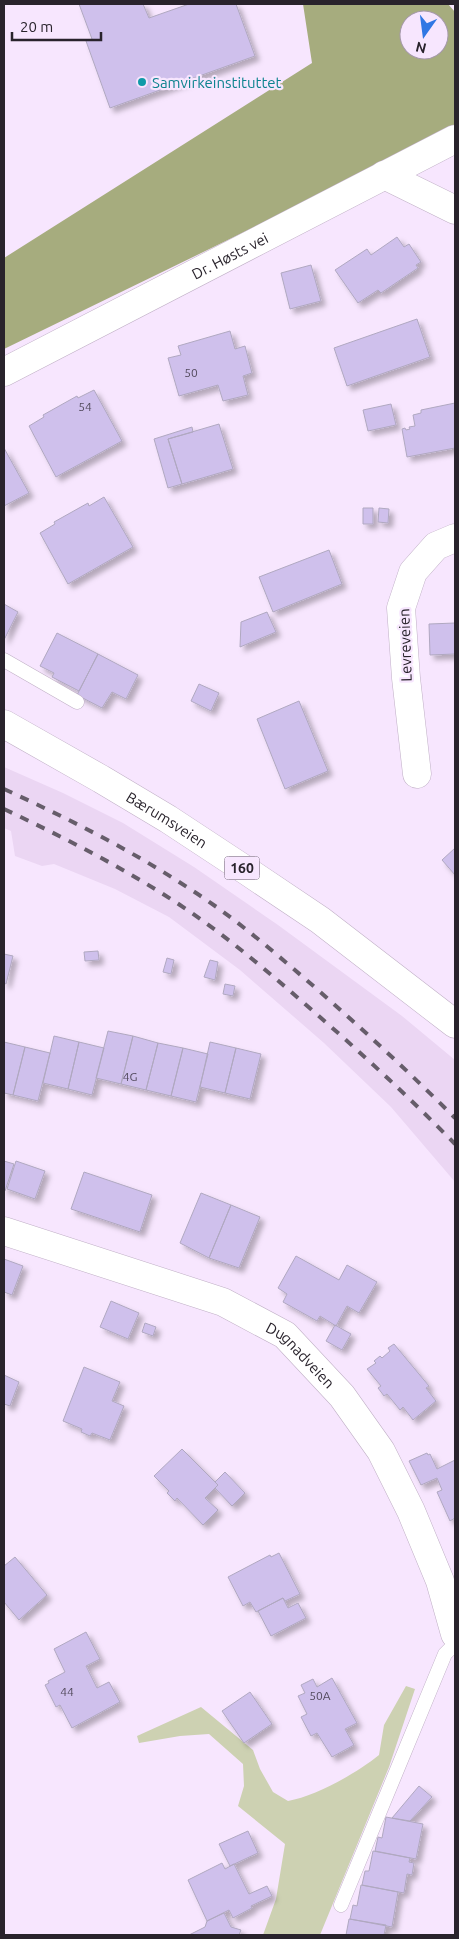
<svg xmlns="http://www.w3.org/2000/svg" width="459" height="1939" font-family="Ubuntu,sans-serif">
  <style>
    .built { fill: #ebd6f3 }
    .green { fill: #cdd1b2 }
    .forest { fill: #a6ac7e; fill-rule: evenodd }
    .building { fill: #cfc0ec; stroke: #b0a8c0; filter: url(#shadow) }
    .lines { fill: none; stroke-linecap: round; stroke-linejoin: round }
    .service-casing { stroke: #c0b0c6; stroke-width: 15 }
    .minor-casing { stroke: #c0b0c6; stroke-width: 29 }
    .primary-casing { stroke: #c0b0c6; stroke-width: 29 }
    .service { stroke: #fff; stroke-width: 14 }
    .minor { stroke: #fff; stroke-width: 28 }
    .primary { stroke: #fff; stroke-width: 28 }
    .rail { stroke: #665d6a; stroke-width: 4; stroke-dasharray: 9 9; stroke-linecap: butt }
    .culture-dot { fill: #0f9aa8; stroke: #f7e6fe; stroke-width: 2 }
    .labels { text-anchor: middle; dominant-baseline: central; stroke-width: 4.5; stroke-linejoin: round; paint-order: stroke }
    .number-label { font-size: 12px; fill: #524a5c }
    .shield { fill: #f7e6fe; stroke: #675e6b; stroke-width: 1 }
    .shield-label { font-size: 14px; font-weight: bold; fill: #29232c }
    .culture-label { font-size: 15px; fill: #0d838f; stroke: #f7e6fe; text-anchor: start }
    .street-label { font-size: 15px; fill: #29232c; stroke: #f7e6fe }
  </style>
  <defs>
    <filter id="shadow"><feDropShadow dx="4.5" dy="4.5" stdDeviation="2.5" flood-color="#0004"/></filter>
  </defs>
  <rect width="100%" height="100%" fill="#f7e6fe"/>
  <!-- built -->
  <path class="built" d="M 4,767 L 63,793 L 123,823 L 194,867 L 278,925 L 402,1016 L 455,1060 L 455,1182 L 391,1107 L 324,1043 L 240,970 L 169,917 L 115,889 L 54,864 L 42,866 L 15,856 L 11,831 L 4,828 Z"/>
  <!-- green -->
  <path class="green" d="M 406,1686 L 415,1689 L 389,1767 L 320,1935 L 263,1935 L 276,1899 L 285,1844 L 238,1806 L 244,1786 L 243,1764 L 209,1734 L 180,1736 L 139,1743 L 137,1736 L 201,1707 L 253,1750 L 260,1769 L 273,1792 L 288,1801 C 316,1796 357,1773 379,1755 L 384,1725 Z"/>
  <!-- forest -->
  <path class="forest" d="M 303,4 L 448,4 L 455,12 L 455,127 L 380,166 L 4,349 L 4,258 L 312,63 ZM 409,20 L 439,20 L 439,50 L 409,50 Z"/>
  <!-- building -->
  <path class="building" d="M 79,4 L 143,4 L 149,18 L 189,4 L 236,4 L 255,56 L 110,108 L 86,41 L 92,39 Z
    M 397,237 L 404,247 L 409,244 L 421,262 L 416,265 L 418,268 L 381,293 L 378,290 L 358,303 L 335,270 L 367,249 L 371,255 Z
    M 311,265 L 321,301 L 290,309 L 281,273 Z
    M 417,319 L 430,357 L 347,386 L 334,348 Z
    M 230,331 L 235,349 L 245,346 L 252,373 L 243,376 L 248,395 L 223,401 L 218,385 L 179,396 L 168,358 L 181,355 L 178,346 Z
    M 94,390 L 122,441 L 56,477 L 29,426 L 44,417 L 43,415 L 77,396 L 78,398 Z
    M 455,403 L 455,448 L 407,457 L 402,429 L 405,428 L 406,430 L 410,429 L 409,427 L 415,426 L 413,415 L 421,413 L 421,410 Z
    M 391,404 L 396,425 L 368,431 L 363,410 Z
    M 219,424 L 233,469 L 182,484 L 168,439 Z
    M 192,427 L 193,432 L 168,439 L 182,484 L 168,488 L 154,439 Z
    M 4,448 L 29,493 L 4,506 Z
    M 104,497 L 133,547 L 68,584 L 40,533 L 55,524 L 54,522 L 88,503 L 89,506 Z
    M 363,508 L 373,508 L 373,524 L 363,524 Z
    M 379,508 L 389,509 L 388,523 L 378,522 Z
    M 329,550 L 342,584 L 273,612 L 259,577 Z
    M 4,604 L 18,612 L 4,640 Z
    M 267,612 L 276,632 L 240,647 L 241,622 Z
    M 455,623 L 455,654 L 430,655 L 429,624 Z
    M 57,633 L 98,654 L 79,691 L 52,677 L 54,673 L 40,666 Z
    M 98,654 L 138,675 L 126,699 L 112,692 L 102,708 L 77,695 Z
    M 199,684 L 219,693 L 211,711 L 191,701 Z
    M 299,701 L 328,771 L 285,789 L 257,719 Z
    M 455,848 L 455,875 L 442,860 Z
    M 98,951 L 99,960 L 85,961 L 84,952 Z
    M 4,954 L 13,956 L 6,984 L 4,983 Z
    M 167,958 L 174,960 L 171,974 L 163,972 Z
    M 210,960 L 218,962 L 215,980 L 204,977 Z
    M 225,984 L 235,986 L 233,996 L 223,994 Z
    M 108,1031 L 133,1036 L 121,1084 L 96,1078 Z
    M 54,1036 L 79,1042 L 68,1089 L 43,1083 Z
    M 133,1036 L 158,1043 L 146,1090 L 121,1084 Z
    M 4,1042 L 25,1047 L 13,1095 L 4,1093 Z
    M 79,1042 L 104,1048 L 92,1095 L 68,1089 Z
    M 210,1042 L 236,1048 L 225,1093 L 200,1087 Z
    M 158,1043 L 183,1048 L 171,1096 L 146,1090 Z
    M 25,1047 L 50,1053 L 38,1101 L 13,1095 Z
    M 183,1048 L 208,1054 L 196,1102 L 171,1096 Z
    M 236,1048 L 261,1054 L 250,1099 L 225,1093 Z
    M 4,1161 L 14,1164 L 5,1191 L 4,1191 Z
    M 16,1161 L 45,1171 L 35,1199 L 7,1189 Z
    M 84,1172 L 152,1195 L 140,1232 L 71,1209 Z
    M 201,1193 L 231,1205 L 209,1258 L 180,1243 Z
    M 231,1205 L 260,1217 L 239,1268 L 209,1258 Z
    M 296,1256 L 339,1280 L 347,1265 L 377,1282 L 359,1313 L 347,1306 L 336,1326 L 320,1316 L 317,1321 L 283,1302 L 287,1294 L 278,1288 Z
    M 4,1259 L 23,1266 L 12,1295 L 4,1292 Z
    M 111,1301 L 139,1313 L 128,1339 L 100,1327 Z
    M 145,1323 L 156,1327 L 153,1336 L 142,1332 Z
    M 335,1325 L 351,1334 L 342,1350 L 326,1341 Z
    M 394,1344 L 429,1386 L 426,1388 L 436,1401 L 413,1420 L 403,1407 L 400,1410 L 387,1394 L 384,1396 L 378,1388 L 381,1386 L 367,1369 L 376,1363 L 374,1361 L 380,1356 L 382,1358 L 390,1351 L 388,1348 Z
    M 84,1367 L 120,1382 L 112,1401 L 124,1406 L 110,1440 L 92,1433 L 90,1436 L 81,1432 L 82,1429 L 63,1421 Z
    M 4,1375 L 19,1382 L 10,1406 L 4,1404 Z
    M 182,1449 L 218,1485 L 205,1498 L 218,1510 L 203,1525 L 177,1498 L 175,1501 L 167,1493 L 169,1491 L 154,1476 Z
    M 427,1453 L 428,1455 L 430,1454 L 437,1469 L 455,1460 L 455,1518 L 450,1521 L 437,1492 L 442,1490 L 437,1478 L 421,1485 L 409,1461 Z
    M 225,1472 L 245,1493 L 232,1506 L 215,1488 L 218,1485 L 215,1482 Z
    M 279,1553 L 300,1594 L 285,1601 L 283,1598 L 256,1612 L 250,1602 L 243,1606 L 228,1577 L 270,1555 L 271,1557 Z
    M 15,1557 L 47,1595 L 19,1620 L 4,1602 L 4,1566 Z
    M 283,1598 L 288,1608 L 298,1603 L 306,1618 L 271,1636 L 258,1611 Z
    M 86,1632 L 100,1659 L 86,1666 L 97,1688 L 109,1682 L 120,1702 L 72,1728 L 60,1705 L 56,1707 L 45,1685 L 49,1683 L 48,1681 L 65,1672 L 54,1649 Z
    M 332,1678 L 357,1723 L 345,1729 L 354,1745 L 332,1757 L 317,1733 L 311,1736 L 301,1717 L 307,1714 L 298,1696 L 305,1693 L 301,1685 L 313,1679 L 317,1687 Z
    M 250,1692 L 272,1724 L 244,1743 L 222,1711 Z
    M 419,1786 L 432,1797 L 410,1821 L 392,1818 Z
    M 386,1817 L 423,1824 L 416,1859 L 375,1851 L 378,1837 L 382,1838 Z
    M 248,1831 L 258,1853 L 230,1866 L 219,1844 Z
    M 373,1851 L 410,1858 L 409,1862 L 414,1863 L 412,1875 L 407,1874 L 404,1893 L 362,1885 L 365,1871 L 369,1871 Z
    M 222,1863 L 225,1869 L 234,1864 L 249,1894 L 267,1886 L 272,1896 L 251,1906 L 252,1908 L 233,1918 L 229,1910 L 207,1921 L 188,1880 Z
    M 361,1885 L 398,1892 L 392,1927 L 350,1919 L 353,1905 L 357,1906 Z
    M 224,1913 L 231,1927 L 241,1930 L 239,1935 L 189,1935 L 205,1927 L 207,1921 Z
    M 349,1919 L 386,1925 L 384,1935 L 346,1935 Z"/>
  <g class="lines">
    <!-- service casing -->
    <g class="service-casing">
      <path id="service" d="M 4,660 L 77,702
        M 341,1905 L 445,1654 L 455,1644"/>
    </g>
    <!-- minor casing -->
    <g class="minor-casing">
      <g id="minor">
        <path d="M 384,175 L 455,210"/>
        <path id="s1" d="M 4,372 L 455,139"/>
        <path d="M 417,774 L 406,678 L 401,608 L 413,572 L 436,546 L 455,538"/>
        <path id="s2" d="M 4,1231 L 223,1302 L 285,1335 L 342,1396 L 381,1451 L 411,1511 L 440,1581 L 455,1634"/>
      </g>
    </g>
    <!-- primary casing -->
    <g class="primary-casing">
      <g id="primary">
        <path id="s3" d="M 4,724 L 101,779 L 168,819 L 247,871 L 320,920 L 455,1024"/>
      </g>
    </g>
    <!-- service -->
    <use href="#service" class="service"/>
    <!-- minor -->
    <use href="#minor" class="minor"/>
    <!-- primary -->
    <use href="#primary" class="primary"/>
    <!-- rail -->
    <path class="rail" d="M 4,789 C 69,819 133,851 193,891 C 232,916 268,947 303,977 C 355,1022 406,1069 455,1118
      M 4,809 C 65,838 124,868 180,905 C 225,935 265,969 305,1004 C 357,1049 407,1095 455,1144"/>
  </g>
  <!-- markers -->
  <circle class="culture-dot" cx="142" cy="82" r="5"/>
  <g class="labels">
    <!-- number labels -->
    <g class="number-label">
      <text x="191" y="372">50</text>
      <text x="85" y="406">54</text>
      <text x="130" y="1076">4G</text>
      <text x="67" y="1691">44</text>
      <text x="320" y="1695">50A</text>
    </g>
    <!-- shield labels -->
    <rect class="shield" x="224.5" y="856.5" width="35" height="23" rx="4"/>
    <g class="shield-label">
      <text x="242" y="868">160</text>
    </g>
    <!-- culture labels -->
    <g class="culture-label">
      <text x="152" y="82">Samvirkeinstituttet</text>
    </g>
    <!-- street labels -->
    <g class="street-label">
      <text stroke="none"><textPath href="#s1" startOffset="254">Dr. Høsts vei</textPath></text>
      <text transform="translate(405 645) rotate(-92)">Levreveien</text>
      <text stroke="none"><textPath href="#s3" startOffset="189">Bærumsveien</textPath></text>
      <text stroke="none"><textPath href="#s2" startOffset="325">Dugnadveien</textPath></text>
    </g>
  </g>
  <!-- border -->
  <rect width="459" height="1939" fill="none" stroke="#29232c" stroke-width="10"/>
  <!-- north arrow -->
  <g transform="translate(424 35) rotate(194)"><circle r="24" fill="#f7e6fe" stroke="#a598aa"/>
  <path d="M0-4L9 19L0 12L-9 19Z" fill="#3077e4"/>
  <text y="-8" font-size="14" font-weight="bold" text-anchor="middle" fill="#29232c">N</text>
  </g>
  <!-- scale -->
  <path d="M12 32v8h89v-8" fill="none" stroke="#29232c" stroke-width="2.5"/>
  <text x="20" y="32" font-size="15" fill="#29232c" stroke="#f7e6fe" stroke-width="4" paint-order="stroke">20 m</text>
</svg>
